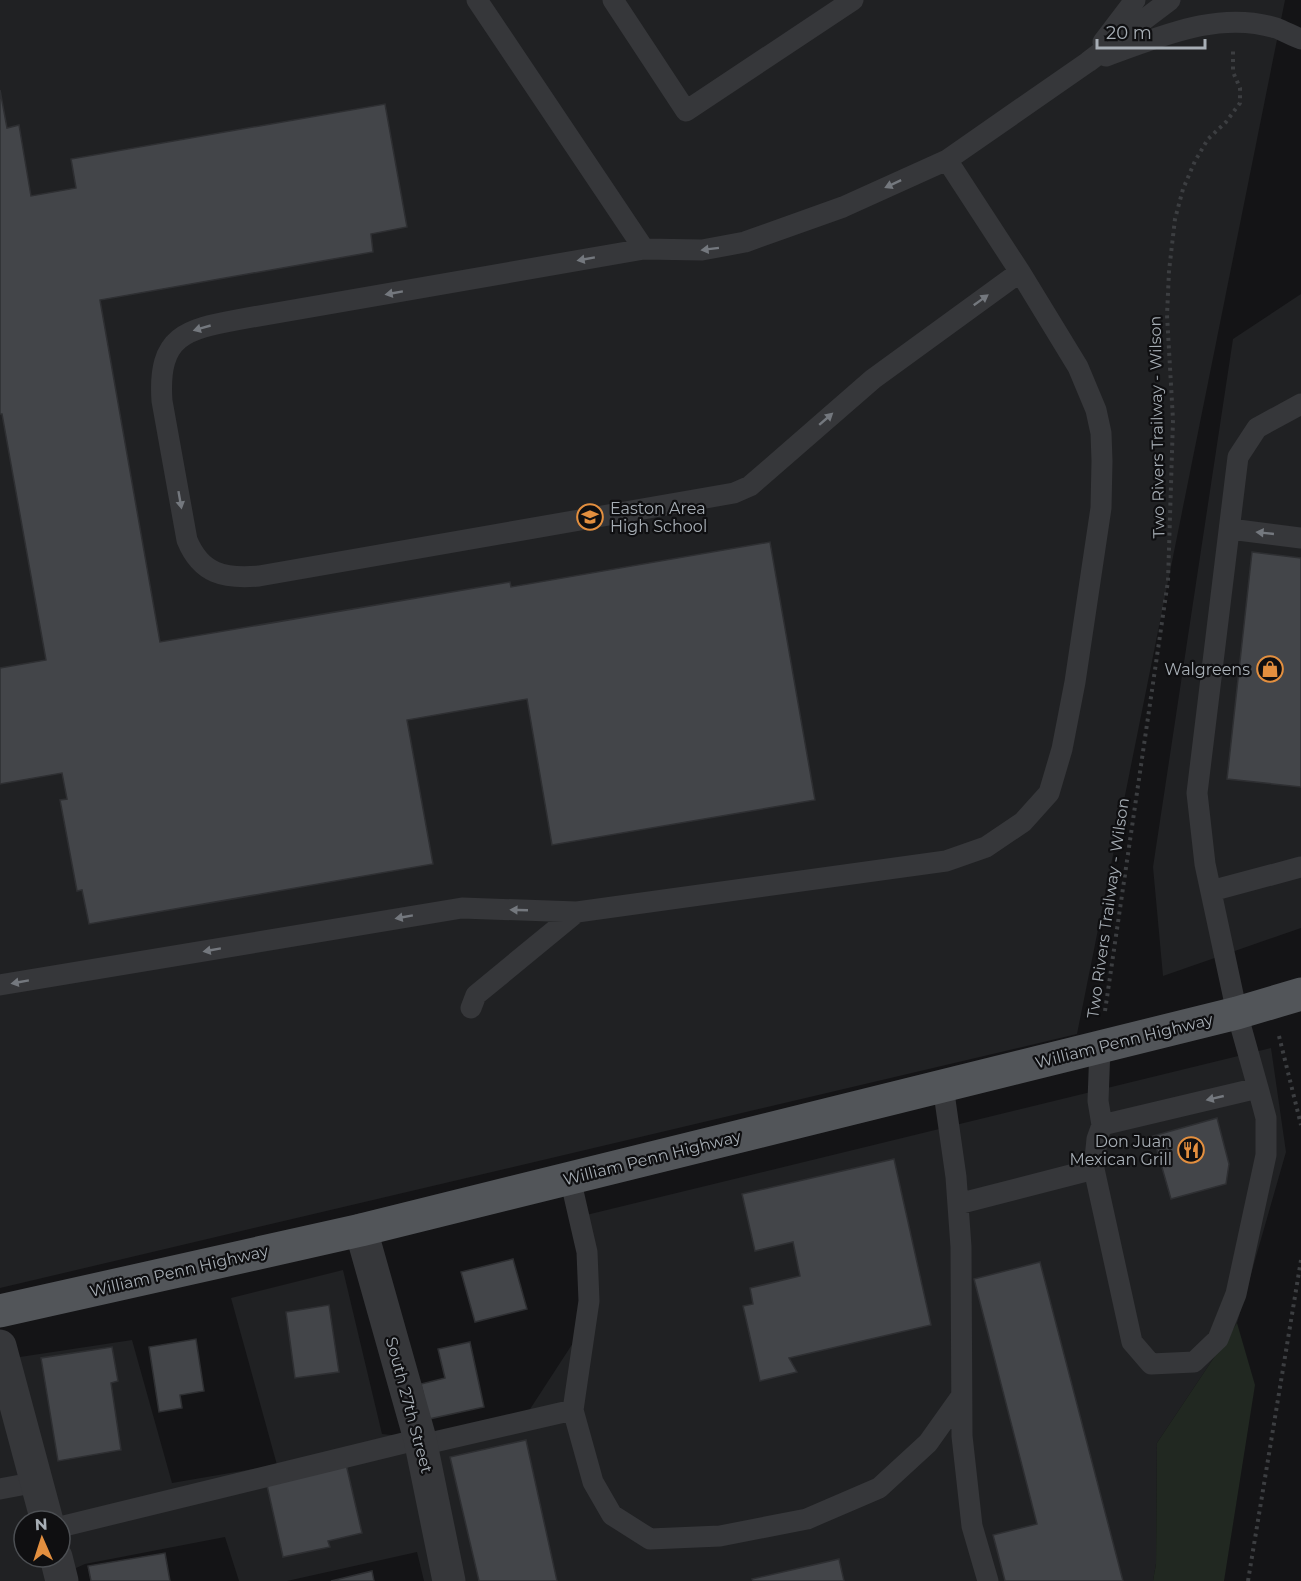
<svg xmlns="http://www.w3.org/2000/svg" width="1301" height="1581" font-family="Montserrat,sans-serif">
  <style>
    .built { fill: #202123; fill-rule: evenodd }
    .green { fill: #212821 }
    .building { fill: #434549; stroke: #2e2f32; stroke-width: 1.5 }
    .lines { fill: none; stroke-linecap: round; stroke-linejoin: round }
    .path { stroke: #3c3e41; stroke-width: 4; stroke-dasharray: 3 4.5; stroke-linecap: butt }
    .service { stroke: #36373a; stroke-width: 21 }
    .minor { stroke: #36373a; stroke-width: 33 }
    .primary { stroke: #525559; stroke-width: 33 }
    .oneway { fill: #74787e }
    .labels { text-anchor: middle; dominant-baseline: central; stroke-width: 4.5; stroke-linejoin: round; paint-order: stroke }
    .street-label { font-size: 16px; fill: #a7aeb5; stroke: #0f0f11 }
    .poi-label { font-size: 16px; fill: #a7aeb5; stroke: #0f0f11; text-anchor: end }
  </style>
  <rect width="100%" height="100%" fill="#141416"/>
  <!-- built -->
  <path class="built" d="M 0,0 L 1285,0 L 1077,1034 L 0,1288 Z
    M 1301,294 L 1301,928 L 1163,976 L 1153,867 L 1233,339 Z
    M 1271,1048 L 1286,1152 L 1237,1323 L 1157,1443 L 1156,1564 L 1153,1581 L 424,1581 L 417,1552 L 287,1581 L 239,1581 L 225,1537 L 85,1564 L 47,1581 L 0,1581 L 0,1360 L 132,1340 L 172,1483 L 277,1465 L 231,1298 L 343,1270 L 382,1434 L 448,1441 L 521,1423 L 586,1323 L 578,1217 ZM 24,1521 L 60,1521 L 60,1557 L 24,1557 Z"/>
  <!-- green -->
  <path class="green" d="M 1237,1323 L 1255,1385 L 1224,1581 L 1153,1581 L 1156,1564 L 1157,1443 Z"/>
  <!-- building -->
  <path class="building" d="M 0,90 L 7,128 L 19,125 L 31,196 L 76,188 L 71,159 L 385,104 L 407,227 L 371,234 L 373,252 L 100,300 L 160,642 L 510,582 L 511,587 L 770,542 L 815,800 L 552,845 L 527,699 L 407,720 L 433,864 L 89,924 L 82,890 L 77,891 L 60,800 L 67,799 L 62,773 L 0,784 L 0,668 L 46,660 L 2,414 L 0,414 Z
    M 1252,552 L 1301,558 L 1301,787 L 1227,779 Z
    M 1217,1118 L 1229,1164 L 1226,1184 L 1171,1199 L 1153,1136 Z
    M 894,1159 L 931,1325 L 789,1358 L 797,1372 L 760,1381 L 743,1306 L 753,1304 L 750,1288 L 800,1276 L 793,1242 L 755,1251 L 742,1194 Z
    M 513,1259 L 527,1309 L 475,1322 L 461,1272 Z
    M 1040,1262 L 1123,1581 L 1005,1581 L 993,1535 L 1037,1524 L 974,1279 Z
    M 329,1305 L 339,1372 L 295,1378 L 286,1312 Z
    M 196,1339 L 204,1391 L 180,1395 L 182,1408 L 159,1412 L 149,1347 Z
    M 470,1342 L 484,1407 L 429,1419 L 421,1384 L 445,1378 L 438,1349 Z
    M 112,1347 L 118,1381 L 111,1383 L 121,1450 L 58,1461 L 41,1358 Z
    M 526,1440 L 557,1581 L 479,1581 L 450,1457 Z
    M 346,1464 L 362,1533 L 328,1541 L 330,1547 L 283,1557 L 266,1481 Z
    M 165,1553 L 170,1581 L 91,1581 L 88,1566 Z
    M 839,1559 L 844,1581 L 753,1581 L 752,1579 Z
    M 372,1571 L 374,1581 L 331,1581 Z"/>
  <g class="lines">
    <!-- path -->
    <path class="path" d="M 1105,1011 L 1168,581 L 1173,420 L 1167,315 L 1169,271 L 1175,219 L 1183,189 L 1195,161 L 1208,139 L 1226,122 L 1240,103 L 1240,88 L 1233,72 L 1233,51
      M 1279,1036 L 1301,1125
      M 1248,1581 L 1301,1260"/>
    <!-- service -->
    <path class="service" d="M 477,0 L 644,249
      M 613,0 L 686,111 L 853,0
      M 1103,42 L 1135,0
      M 1106,56 C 1160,37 1218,10 1276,28 C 1284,31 1293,36 1301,39
      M 1020,272 L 873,379 L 750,486 L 734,493 L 259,576 C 224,579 201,574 187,540 L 162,401 C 157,331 190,329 247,318 L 644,249 L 702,250 L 745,242 L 843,207 L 947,160 L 1088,62 L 1170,0
      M 1230,529 L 1301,538
      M 1211,891 L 1301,867
      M 0,985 L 462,908 L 577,912 L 946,861 L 986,847 L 1023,822 L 1049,793 L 1062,749 L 1075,682 L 1101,508 L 1102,461 L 1101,433 L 1096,410 L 1078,367 L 1020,272 L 947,160
      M 471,1008 L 476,995 L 577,912
      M 1100,1047 L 1098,1101 L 1102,1125 L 1258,1088 L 1237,1013 L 1205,864 L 1197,793 L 1238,457 L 1257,428 L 1301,404
      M 943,1086 L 956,1177 L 961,1247 L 962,1436 L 972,1526 L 988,1581
      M 1102,1125 L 1097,1139 L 1094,1169 L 1132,1342 L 1151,1364 L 1194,1362 L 1218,1339 L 1236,1294 L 1266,1155 L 1266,1118 L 1258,1088
      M 570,1178 L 587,1252 L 589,1301 L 573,1410
      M 958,1204 L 1094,1169
      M 421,1445 L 573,1410 L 593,1482 L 612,1515 L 650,1539 L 720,1536 L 807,1519 L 879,1488 L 928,1443 L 960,1398
      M 0,1489 L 37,1482
      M 60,1527 L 420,1439"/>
    <!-- minor -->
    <path class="minor" d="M 361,1230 L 420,1439 L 449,1581
      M 0,1346 L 47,1521
      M 56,1557 L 62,1581"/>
    <!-- primary -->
    <path class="primary" d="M 0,1311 L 361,1230 L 1237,1013 L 1301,994"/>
  </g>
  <!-- one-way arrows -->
  <defs><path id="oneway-solid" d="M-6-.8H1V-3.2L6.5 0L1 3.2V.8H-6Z" transform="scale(1.5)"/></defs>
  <g class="oneway">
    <use href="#oneway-solid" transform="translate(893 184) rotate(155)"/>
    <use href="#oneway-solid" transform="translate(710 249) rotate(173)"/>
    <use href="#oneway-solid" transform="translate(586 259) rotate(170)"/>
    <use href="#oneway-solid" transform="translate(394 293) rotate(170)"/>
    <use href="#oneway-solid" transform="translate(981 300) rotate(-36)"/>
    <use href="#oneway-solid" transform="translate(202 328) rotate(164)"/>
    <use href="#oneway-solid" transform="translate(826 419) rotate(-41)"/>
    <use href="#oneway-solid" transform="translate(180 500) rotate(80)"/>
    <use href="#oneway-solid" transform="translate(1265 533) rotate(-174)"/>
    <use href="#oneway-solid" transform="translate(519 910) rotate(-178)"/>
    <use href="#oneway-solid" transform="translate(404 917) rotate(170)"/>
    <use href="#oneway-solid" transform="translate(212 950) rotate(170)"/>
    <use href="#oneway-solid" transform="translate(20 982) rotate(170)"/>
    <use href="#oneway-solid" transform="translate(1215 1098) rotate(167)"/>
  </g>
  <!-- icons -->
  <defs>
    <g id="school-ring" transform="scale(1.35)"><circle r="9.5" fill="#0f0f11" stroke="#e38f3f" stroke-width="1.5"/><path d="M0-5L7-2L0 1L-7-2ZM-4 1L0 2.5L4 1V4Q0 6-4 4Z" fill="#e38f3f"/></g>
    <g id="shop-ring" transform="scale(1.35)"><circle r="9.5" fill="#0f0f11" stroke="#e38f3f" stroke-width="1.5"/><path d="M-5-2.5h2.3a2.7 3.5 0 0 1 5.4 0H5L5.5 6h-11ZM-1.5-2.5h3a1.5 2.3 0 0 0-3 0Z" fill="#e38f3f"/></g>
    <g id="restaurant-ring" transform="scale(1.35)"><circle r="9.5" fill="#0f0f11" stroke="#e38f3f" stroke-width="1.5"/><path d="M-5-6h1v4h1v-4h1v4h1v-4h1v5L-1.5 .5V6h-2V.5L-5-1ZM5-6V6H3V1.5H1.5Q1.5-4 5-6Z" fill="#e38f3f"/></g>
  </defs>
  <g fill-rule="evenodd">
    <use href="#school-ring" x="590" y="517"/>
    <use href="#shop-ring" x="1270" y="669"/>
    <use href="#restaurant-ring" x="1191" y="1150"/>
  </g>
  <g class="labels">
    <!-- street labels -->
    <g class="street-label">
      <text transform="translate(1157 427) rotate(-91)">Two Rivers Trailway - Wilson</text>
      <text transform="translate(1108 908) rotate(-82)">Two Rivers Trailway - Wilson</text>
      <text transform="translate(1124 1041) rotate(-14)">William Penn Highway</text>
      <text transform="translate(652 1158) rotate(-14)">William Penn Highway</text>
      <text transform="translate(179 1271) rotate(-13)">William Penn Highway</text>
      <text transform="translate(409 1405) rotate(75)">South 27th Street</text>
    </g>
    <!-- poi labels -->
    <g class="poi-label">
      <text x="610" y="508" text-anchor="start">Easton Area<tspan x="610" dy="18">High School</tspan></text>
      <text x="1250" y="669">Walgreens</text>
      <text x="1172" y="1141">Don Juan<tspan x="1172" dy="18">Mexican Grill</tspan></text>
    </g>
  </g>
  <!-- north arrow -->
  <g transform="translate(42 1539) rotate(357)"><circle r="28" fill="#0f0f11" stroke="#4c4f53" stroke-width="1.5"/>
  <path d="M0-4.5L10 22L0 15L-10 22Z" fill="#e38f3f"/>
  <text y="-9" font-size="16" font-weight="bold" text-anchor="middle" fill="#a7aeb5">N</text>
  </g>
  <!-- scale -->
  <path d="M1097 39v9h108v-9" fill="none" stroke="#a7aeb5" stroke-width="3"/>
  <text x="1106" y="39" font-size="18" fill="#a7aeb5" stroke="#0f0f11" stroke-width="4.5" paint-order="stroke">20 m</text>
</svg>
